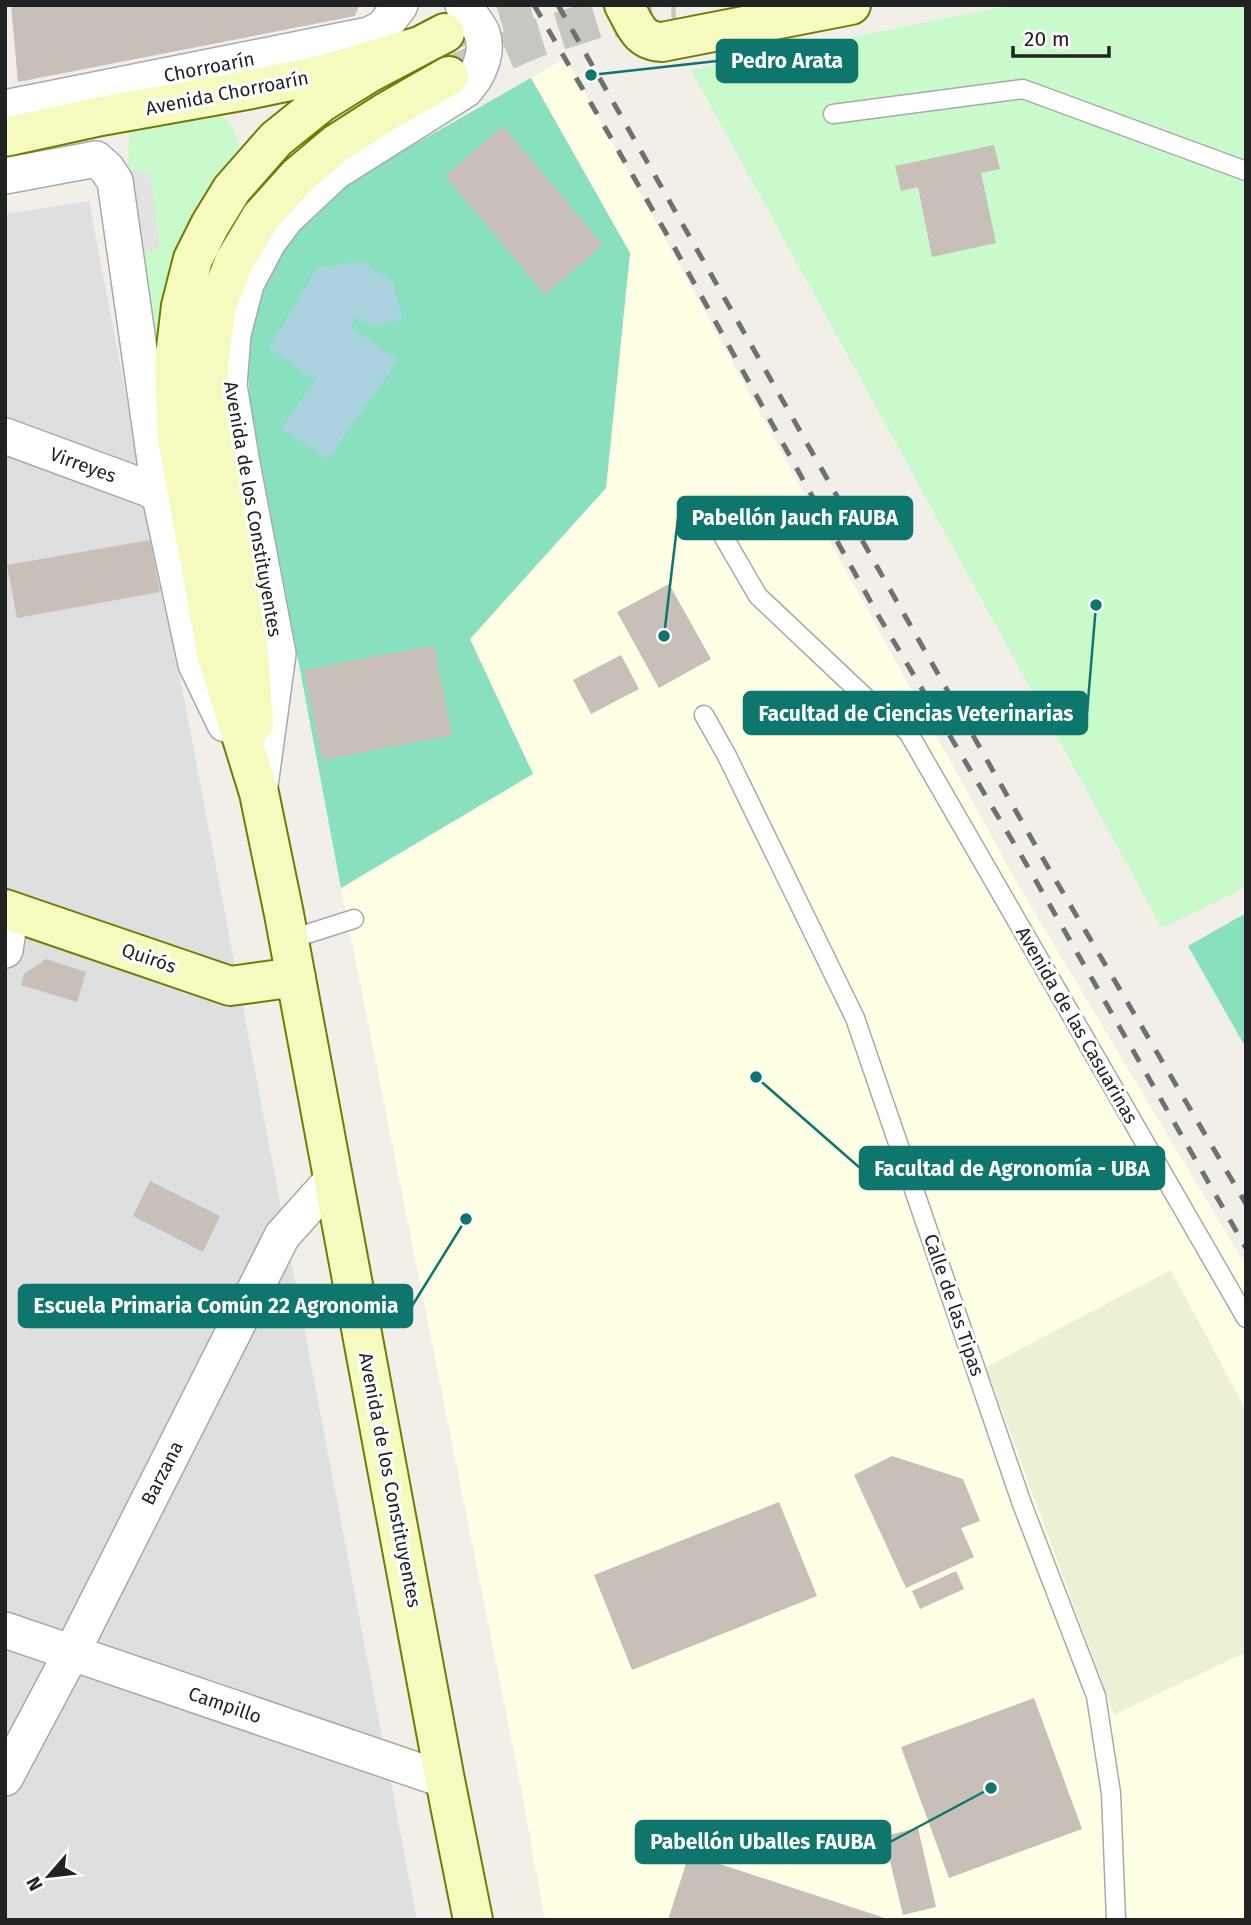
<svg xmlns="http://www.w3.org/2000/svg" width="1251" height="1925" font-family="'Fira Sans',sans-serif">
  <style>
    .residential { fill: #e0dfdf }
    .education { fill: #ffffe5 }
    .farmland { fill: #eef0d5 }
    .park { fill: #c8facc }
    .pitch { fill: #88e0be }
    .parking { fill: #e2e2e2 }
    .water { fill: #aad3df }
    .building { fill: #c7bfb8 }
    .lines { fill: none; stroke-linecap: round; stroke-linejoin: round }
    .secondary-tunnel { stroke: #c8c6c1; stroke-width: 38; stroke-dasharray: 38 19; stroke-linecap: butt }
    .lane-casing { stroke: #a9a9a9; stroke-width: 21 }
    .street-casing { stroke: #a9a9a9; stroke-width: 38 }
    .secondary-casing { stroke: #707d05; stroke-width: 42 }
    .lane { stroke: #fff; stroke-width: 18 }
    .street { stroke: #fff; stroke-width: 35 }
    .secondary { stroke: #f7fabf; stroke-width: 38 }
    .rail { stroke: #707070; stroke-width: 5; stroke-dasharray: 14 14; stroke-linecap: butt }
    .labels { text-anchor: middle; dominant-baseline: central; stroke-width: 6; stroke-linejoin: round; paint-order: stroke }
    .street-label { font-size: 19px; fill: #222; stroke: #fff }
    .leader { fill: none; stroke: #0f766e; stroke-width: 2.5 }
    .callout-dot { fill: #0f766e; stroke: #fff; stroke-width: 2.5 }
    .callout { fill: #0f766e; stroke: #0f766e; stroke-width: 2.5 }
    .callout-label { font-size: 21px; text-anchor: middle; font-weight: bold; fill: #fff }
  </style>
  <rect width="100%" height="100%" fill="#f2efe9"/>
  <!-- residential -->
  <path class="residential" d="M 89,201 L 417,1920 L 5,1920 L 5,214 Z"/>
  <!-- education -->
  <path class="education" d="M 566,58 L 1018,885 L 1246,1266 L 1246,1920 L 545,1920 L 519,1777 L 341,888 L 533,774 L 470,639 L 606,488 L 630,253 L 531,78 Z"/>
  <!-- farmland -->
  <path class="farmland" d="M 1171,1270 L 1246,1410 L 1246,1652 L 1114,1715 L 986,1367 Z"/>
  <!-- park -->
  <path class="park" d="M 1011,5 L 1246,5 L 1246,887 L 1162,928 L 691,70 Z
    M 222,116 C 232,123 237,136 240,147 L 225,165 L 183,232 L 152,356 L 137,254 L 150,173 L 128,169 L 129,131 L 201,117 Z"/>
  <!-- pitch -->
  <path class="pitch" d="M 531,78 L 630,253 L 606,488 L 470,639 L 533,774 L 341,888 L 251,409 L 248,377 L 249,331 L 263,286 L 286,245 L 309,212 L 353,179 Z
    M 1246,913 L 1246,1048 L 1188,946 Z"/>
  <!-- parking -->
  <path class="parking" d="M 128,169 L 150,173 L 160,248 L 137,254 Z"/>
  <!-- water -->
  <path class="water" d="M 362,261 L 393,282 L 402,319 L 374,327 L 357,317 L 350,327 L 398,360 L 328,459 L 281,429 L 315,381 L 269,348 L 317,268 Z"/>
  <!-- building -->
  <path class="building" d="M 11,5 L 359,5 L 355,16 L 18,82 Z
    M 503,126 L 603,245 L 545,295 L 445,176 Z
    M 994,145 L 1000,169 L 981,173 L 996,243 L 932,257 L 918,187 L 901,191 L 895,166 Z
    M 150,540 L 160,592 L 17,618 L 7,565 Z
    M 669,584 L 711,659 L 659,688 L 617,612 Z
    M 434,645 L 452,735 L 322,760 L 304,670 Z
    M 621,655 L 639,689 L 591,714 L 573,680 Z
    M 46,959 L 86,972 L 77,1002 L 21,985 L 24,974 Z
    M 150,1181 L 220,1216 L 203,1252 L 133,1216 Z
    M 892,1456 L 963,1479 L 980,1521 L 961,1528 L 974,1557 L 906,1588 L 854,1475 Z
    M 779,1502 L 817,1596 L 632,1670 L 594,1575 Z
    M 956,1571 L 964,1589 L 920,1609 L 912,1591 Z
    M 1034,1698 L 1082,1829 L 949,1878 L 901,1747 Z
    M 918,1828 L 936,1907 L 903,1915 L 884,1836 Z
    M 689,1854 L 888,1919 L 888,1920 L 668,1920 Z"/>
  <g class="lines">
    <!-- secondary-tunnel -->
    <path class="secondary-tunnel" d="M 445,33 L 482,19 L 530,5
      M 454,74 L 534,39 L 598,19 L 676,16"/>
    <!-- lane casing -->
    <g class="lane-casing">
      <path id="lane" d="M 833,114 L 1023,89 L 1246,171
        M 719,529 L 758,596 L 867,699 L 908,732 L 1246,1318
        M 704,715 L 727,756 L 855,1018 L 1022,1504 L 1096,1696 L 1111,1793 L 1116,1920
        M 288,940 L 354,919"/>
    </g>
    <!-- street casing -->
    <g class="street-casing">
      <path id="street" d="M 5,108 L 369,35 L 383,28 L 400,5
        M 5,176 L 96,159 L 107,169 L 115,181 L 160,496 L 196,664 L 225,724
        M 5,436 L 149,489 L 160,496
        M 259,793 L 278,654 L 241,458 L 229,385 L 233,334 L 246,284 L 268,242 L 286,218 L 335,172 L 465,90 C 478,76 489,53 482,33 C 478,24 469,14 463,5
        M 5,950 L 11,911
        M 5,1630 L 445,1780
        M 5,1778 L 72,1652 L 282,1236 L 333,1179"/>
    </g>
    <!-- secondary casing -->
    <g class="secondary-casing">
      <path id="secondary" d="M 624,5 C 635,24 638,41 662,42 L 851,5
        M 420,46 L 367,74 L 322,102 L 276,139 L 232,189 L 210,225 L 193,259 L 181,306 L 174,365 L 177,438 L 217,657 L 259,793 L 284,914 L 445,1780 L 473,1920
        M 5,137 L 101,116 L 252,89 L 324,74 L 420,46 L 445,33
        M 254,724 L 250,660 L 210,414 L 209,363 L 217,306 L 234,262 L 261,217 L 298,176 L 336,144 L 386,112 L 449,76
        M 5,909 L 230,986 L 296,977"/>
    </g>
    <!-- lane -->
    <use href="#lane" class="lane"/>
    <!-- street -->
    <use href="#street" class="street"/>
    <!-- secondary -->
    <use href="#secondary" class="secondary"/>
    <!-- rail -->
    <path class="rail" d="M 534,5 L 673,245 L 878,615 L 1028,867 L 1246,1248
      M 558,5 L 1042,857 L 1246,1204"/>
  </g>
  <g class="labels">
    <!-- street labels -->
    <g class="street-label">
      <text transform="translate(209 67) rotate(-11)">Chorroarín</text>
      <text transform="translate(227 93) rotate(-11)">Avenida Chorroarín</text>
      <text transform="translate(83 465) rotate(20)">Virreyes</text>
      <text transform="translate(253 509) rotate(80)">Avenida de los Constituyentes</text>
      <text transform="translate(149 958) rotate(19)">Quirós</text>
      <text transform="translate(1077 1025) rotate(60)">Avenida de las Casuarinas</text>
      <text transform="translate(954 1305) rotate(71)">Calle de las Tipas</text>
      <text transform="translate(162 1473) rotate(-63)">Barzana</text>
      <text transform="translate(390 1480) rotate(79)">Avenida de los Constituyentes</text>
      <text transform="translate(225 1705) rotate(19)">Campillo</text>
    </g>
  </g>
  <!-- callouts -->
  <path class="leader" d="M591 75L717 61M664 636L678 518M1096 605L1087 713M756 1077L860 1168M466 1219L412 1306M991 1788L890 1842"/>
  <g class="callout-dot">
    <circle cx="591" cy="75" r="7"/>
    <circle cx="664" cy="636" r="7"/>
    <circle cx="1096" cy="605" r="7"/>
    <circle cx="756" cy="1077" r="7"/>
    <circle cx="466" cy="1219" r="7"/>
    <circle cx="991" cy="1788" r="7"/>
  </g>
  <g class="callout">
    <rect x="717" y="40" width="140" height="42" rx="7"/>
    <rect x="678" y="497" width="234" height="42" rx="7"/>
    <rect x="744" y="692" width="343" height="42" rx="7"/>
    <rect x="860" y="1147" width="304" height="42" rx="7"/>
    <rect x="19" y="1285" width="393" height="42" rx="7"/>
    <rect x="636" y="1821" width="254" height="42" rx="7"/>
  </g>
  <g class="callout-label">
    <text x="787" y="68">Pedro Arata</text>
    <text x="795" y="525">Pabellón Jauch FAUBA</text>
    <text x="916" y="721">Facultad de Ciencias Veterinarias</text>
    <text x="1012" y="1176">Facultad de Agronomía - UBA</text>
    <text x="216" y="1313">Escuela Primaria Común 22 Agronomia</text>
    <text x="763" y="1849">Pabellón Uballes FAUBA</text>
  </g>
  <!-- border -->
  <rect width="1251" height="1925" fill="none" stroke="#222222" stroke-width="14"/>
  <!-- north arrow -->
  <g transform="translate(49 1876) rotate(242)" stroke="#ffffff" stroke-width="5" paint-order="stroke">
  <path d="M0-5L12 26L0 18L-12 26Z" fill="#222222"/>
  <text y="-10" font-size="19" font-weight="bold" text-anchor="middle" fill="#222222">N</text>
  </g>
  <!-- scale -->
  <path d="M1013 46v10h96v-10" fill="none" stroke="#222222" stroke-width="3.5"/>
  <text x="1024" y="46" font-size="21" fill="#222222" stroke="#ffffff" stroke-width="5" paint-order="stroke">20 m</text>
</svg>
